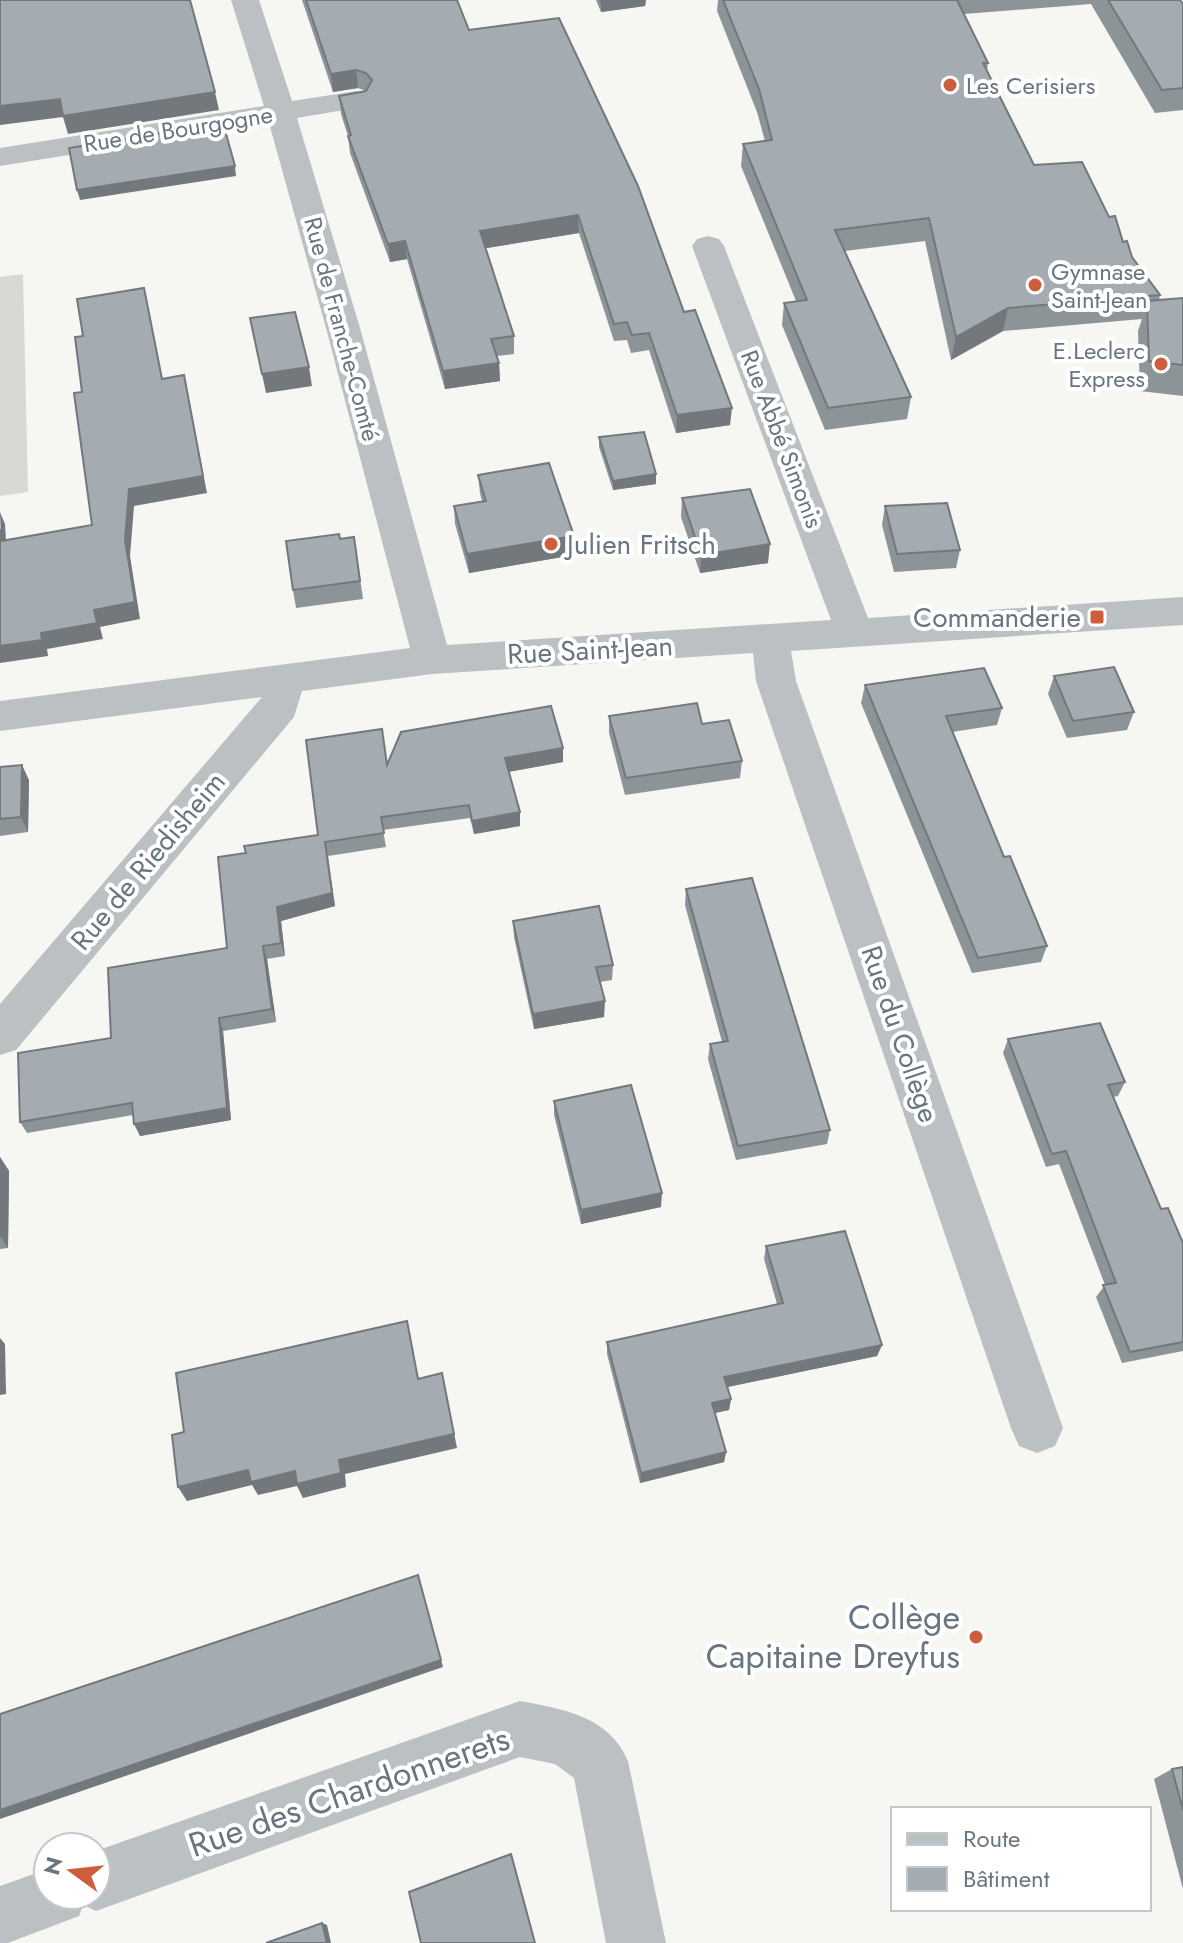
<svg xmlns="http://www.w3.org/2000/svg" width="1183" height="1943" font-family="Jost,sans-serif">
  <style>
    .green { fill: #d6dad3 }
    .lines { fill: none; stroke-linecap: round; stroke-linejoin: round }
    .minor { fill: #bbc0c3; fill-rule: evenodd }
    .wall { fill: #8d9498 }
    .shaded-wall { fill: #73787c }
    .building { fill: #a4acb1; stroke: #73787c; stroke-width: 2 }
    .poi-dot { fill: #ce5d3b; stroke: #fff; stroke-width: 3 }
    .labels { text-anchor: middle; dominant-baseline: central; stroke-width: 8; stroke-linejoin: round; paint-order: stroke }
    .far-poi-label { font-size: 24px; fill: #687681; stroke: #fff; text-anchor: start }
    .far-street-label { font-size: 24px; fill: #687681; stroke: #fff }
    .poi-label { font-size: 28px; fill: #687681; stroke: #fff; text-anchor: start }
    .street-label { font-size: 28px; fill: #687681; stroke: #fff }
    .near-poi-label { font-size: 34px; fill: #687681; stroke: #fff; text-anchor: end }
    .near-street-label { font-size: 34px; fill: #687681; stroke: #fff }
  </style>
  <rect width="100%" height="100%" fill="#f6f6f3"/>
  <!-- green -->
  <path class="green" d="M 23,274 L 28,492 L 0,496 L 0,277 Z"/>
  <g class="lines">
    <!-- minor -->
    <path class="minor" d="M 231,0 L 259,0 L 292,101 L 357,91 L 367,94 L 372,100 L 367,106 L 297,118 L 360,328 L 447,645 L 831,620 L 692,246 L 697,239 L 708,236 L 719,239 L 724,246 L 868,618 L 1183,597 L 1183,625 L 791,651 L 796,681 L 1063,1428 L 1055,1446 L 1037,1453 L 1019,1446 L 1011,1428 L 756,681 L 753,653 L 432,674 L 302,691 L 294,717 L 16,1050 L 0,1055 L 0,1004 L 262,697 L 0,731 L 0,701 L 410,648 L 326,328 L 269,123 L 0,166 L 0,148 L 264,106 Z
      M 520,1701 C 563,1709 609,1716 628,1761 L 666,1943 L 606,1943 L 574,1778 L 555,1764 L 520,1757 L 96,1911 L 83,1905 L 79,1916 L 8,1943 L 0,1943 L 0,1886 L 48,1869 L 48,1895 L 96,1895 L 96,1851 Z"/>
  </g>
  <!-- wall -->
  <path class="wall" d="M 302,0 L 457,0 L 469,30 L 684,312 L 730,425 L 676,433 L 649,350 L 631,353 L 627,340 L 614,341 L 579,233 L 486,248 L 514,336 L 514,354 L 497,356 L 499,363 L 500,381 L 445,389 L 407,259 L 390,262 L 350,153 L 348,136 L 341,114 L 339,96 L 366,91 L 358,88 L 333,92 Z
    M 596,0 L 646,0 L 645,6 L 601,12 Z
    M 718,0 L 1180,0 L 1183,4 L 1183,110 L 1155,113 L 1091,4 L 964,14 L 988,63 L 987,71 L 1034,165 L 1109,217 L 1132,257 L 1160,295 L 1159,300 L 1183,298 L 1183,396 L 1140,391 L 1138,331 L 1142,319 L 1003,331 L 951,360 L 925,241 L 845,251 L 911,397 L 907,419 L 825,430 L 782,325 L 784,303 L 796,301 L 741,166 L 743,144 L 765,141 L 757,112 L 717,11 Z
    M 599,437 L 656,474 L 656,484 L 613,490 L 599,447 Z
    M 478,475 L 574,555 L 469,573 L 455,524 L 454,506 L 482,501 L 480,493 Z
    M 682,498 L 768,563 L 700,573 L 681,517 Z
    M 885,506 L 960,550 L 956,568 L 894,572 L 882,525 Z
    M 354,537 L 363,599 L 296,608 L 293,590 L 340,539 Z
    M 1054,676 L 1134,712 L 1127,730 L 1067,738 L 1048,694 Z
    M 865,685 L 1002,708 L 997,725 L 952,732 L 1004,857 L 1047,946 L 1041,962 L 972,973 L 861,703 Z
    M 609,716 L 702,724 L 742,761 L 740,778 L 625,795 L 609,733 Z
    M 563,762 L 509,772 L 520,826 L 474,834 L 470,818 L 383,830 L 386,847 L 328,856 L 335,906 L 281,921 L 285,956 L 267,959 L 276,1022 L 223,1031 L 231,1120 L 140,1136 L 133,1115 L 27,1133 L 20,1122 L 111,1038 L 227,948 L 246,853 L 318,835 L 387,765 Z
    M 0,767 L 29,780 L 28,832 L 0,836 Z
    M 686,889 L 830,1130 L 827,1144 L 736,1160 L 708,1059 L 710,1044 L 722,1042 L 685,905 Z
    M 513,921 L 613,965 L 612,980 L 600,982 L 604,1017 L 534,1029 L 514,937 Z
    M 1008,1039 L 1125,1082 L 1118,1096 L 1113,1097 L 1161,1209 L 1183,1243 L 1183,1351 L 1122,1363 L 1096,1297 L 1105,1285 L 1059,1164 L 1046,1167 L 1003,1053 Z
    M 554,1101 L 661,1207 L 581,1224 L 554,1115 Z
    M 0,1157 L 9,1171 L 8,1248 L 0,1249 Z
    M 766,1246 L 882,1345 L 877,1356 L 728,1387 L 731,1399 L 729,1410 L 715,1413 L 726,1452 L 724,1462 L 640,1483 L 607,1354 L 607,1342 L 777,1304 L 764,1259 Z
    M 1183,1767 L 1183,1889 L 1154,1779 L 1172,1769 Z"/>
  <!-- shaded-wall -->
  <path class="shaded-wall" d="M 619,0 L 646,0 L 645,6 L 601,12 L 601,2 Z
    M 356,70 L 358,88 L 333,92 L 331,74 Z
    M 215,92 L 219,110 L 68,134 L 63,117 L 0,125 L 0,106 L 60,99 Z
    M 235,166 L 236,176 L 80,200 L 77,190 Z
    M 578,215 L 579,233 L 481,249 L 480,231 Z
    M 405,241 L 407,259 L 390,262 L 388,244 Z
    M 1008,308 L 1003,331 L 951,360 L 956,337 Z
    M 499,363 L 500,381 L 445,389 L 443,371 Z
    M 309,367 L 312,386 L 266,393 L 262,374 Z
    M 184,375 L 207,493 L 134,506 L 130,556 L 140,619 L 100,627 L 103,639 L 47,649 L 48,656 L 0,663 L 0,646 L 41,633 L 94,610 L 125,540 L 129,489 Z
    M 732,408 L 730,425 L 676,433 L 677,415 Z
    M 656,474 L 656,484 L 613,490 L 613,481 Z
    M 0,512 L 5,524 L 7,557 L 1,541 Z
    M 574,536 L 574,555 L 469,573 L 467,554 Z
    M 770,544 L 768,563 L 700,573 L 701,555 Z
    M 563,748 L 563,762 L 506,772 L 505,758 Z
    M 22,765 L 29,780 L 28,832 L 21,817 Z
    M 520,812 L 520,826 L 474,834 L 472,821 Z
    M 325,842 L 335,906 L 281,921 L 285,956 L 281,943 L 277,907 Z
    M 263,946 L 267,959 L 276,1022 L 272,1009 Z
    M 605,1001 L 604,1017 L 534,1029 L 533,1014 Z
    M 219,1018 L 223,1031 L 231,1120 L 140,1136 L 134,1124 Z
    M 0,1157 L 9,1171 L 8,1248 L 0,1236 Z
    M 662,1193 L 661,1207 L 581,1224 L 581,1210 Z
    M 0,1338 L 5,1344 L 6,1394 L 0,1395 Z
    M 882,1345 L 877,1356 L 722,1388 L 724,1377 Z
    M 442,1373 L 457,1448 L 345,1474 L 346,1487 L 303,1498 L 297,1486 L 258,1495 L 252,1485 L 187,1501 L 178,1487 L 248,1470 L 339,1460 Z
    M 731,1399 L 729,1410 L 710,1414 L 712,1403 Z
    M 726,1452 L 724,1462 L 640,1483 L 641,1473 Z
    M 418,1575 L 443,1667 L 0,1819 L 0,1810 Z
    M 322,1923 L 327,1925 L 331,1943 L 327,1943 Z"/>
  <!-- building -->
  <path class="building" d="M 0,0 L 190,0 L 215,92 L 63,116 L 60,99 L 0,106 Z
    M 306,0 L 457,0 L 469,30 L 559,18 L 638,186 L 684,312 L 695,310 L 732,408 L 677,415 L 649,333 L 632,335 L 627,322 L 614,324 L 578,215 L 480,231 L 514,336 L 491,339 L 499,363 L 443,371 L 405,241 L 388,244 L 348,136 L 351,135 L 339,96 L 366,91 L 372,80 L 366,73 L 356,70 L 331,74 Z
    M 600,0 L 619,0 L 601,2 Z
    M 723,0 L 957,0 L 988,63 L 983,63 L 1034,165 L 1082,162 L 1109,217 L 1115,216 L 1123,242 L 1127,241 L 1132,257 L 1160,295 L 1008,308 L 956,337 L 929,218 L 835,230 L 911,397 L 828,408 L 784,303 L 807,300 L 743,144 L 772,140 L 759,89 Z
    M 1108,0 L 1180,0 L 1183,4 L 1183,88 L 1162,90 Z
    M 223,123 L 235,166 L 77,190 L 69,148 Z
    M 144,288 L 162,379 L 184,375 L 203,476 L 129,489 L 125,540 L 135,602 L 94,610 L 97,623 L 41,633 L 42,640 L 0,646 L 0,529 L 1,541 L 92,525 L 74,393 L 82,392 L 75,337 L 83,336 L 77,299 Z
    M 1183,298 L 1183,365 L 1149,361 L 1147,301 Z
    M 295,312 L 309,367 L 262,374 L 250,318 Z
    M 644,432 L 656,474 L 613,481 L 599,437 Z
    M 549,463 L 574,536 L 467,554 L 454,506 L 486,501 L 478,475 Z
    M 750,489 L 770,544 L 701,555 L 682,498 Z
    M 947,503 L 960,550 L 897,554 L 885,506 Z
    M 339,534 L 340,539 L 354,537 L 360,581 L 293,590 L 286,541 Z
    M 1114,667 L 1134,712 L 1073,721 L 1054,676 Z
    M 984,668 L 1002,708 L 946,716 L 1004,857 L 1010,856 L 1047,946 L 978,958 L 865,685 Z
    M 697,703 L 702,724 L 729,720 L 742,761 L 626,778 L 609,716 Z
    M 551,706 L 563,748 L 505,758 L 520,812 L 472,821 L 469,805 L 381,817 L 384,833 L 325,842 L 332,893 L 277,907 L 281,943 L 263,946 L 272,1009 L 219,1018 L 227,1108 L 134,1124 L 132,1103 L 20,1122 L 18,1053 L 111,1038 L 108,968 L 227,948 L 218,857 L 246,853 L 244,846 L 318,835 L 306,740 L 382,729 L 387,765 L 401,732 Z
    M 22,765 L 21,817 L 0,819 L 0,767 Z
    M 752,878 L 830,1130 L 738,1146 L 710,1044 L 728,1041 L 686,889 Z
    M 599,906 L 613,965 L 596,967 L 605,1001 L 533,1014 L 513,921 Z
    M 1100,1023 L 1125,1082 L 1108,1085 L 1161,1209 L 1168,1208 L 1183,1243 L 1183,1342 L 1130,1352 L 1103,1285 L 1116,1283 L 1066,1151 L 1052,1154 L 1008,1039 Z
    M 631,1085 L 662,1193 L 581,1210 L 554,1101 Z
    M 845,1231 L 882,1345 L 724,1377 L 731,1399 L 712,1403 L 726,1452 L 641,1473 L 607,1342 L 783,1303 L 766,1246 Z
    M 407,1321 L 418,1379 L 442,1373 L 454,1434 L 339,1460 L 341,1473 L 297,1484 L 295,1471 L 251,1482 L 248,1470 L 178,1487 L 172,1435 L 184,1432 L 176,1373 Z
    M 418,1575 L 441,1660 L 0,1810 L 0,1714 Z
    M 1183,1767 L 1183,1810 L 1172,1769 Z
    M 511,1854 L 535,1943 L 421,1943 L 409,1892 Z
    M 322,1923 L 327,1943 L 266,1943 Z"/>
  <!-- markers -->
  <g class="poi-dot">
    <circle cx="950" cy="85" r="8"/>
    <circle cx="1035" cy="285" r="8"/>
    <circle cx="1161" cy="364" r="8"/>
    <circle cx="551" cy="544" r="8"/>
    <rect x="1089" y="609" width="16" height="16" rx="4"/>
    <circle cx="976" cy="1637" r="8"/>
  </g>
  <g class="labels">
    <!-- far-poi labels -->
    <g class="far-poi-label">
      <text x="966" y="85">Les Cerisiers</text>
      <text x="1051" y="271">Gymnase<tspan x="1051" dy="28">Saint-Jean</tspan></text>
      <text x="1145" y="350" text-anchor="end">E.Leclerc<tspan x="1145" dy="28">Express</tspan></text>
    </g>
    <!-- far-street labels -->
    <g class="far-street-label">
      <text transform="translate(178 129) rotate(-9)">Rue de Bourgogne</text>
      <text transform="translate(342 329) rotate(75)">Rue de Franche-Comté</text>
      <text transform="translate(782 439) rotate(69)">Rue Abbé Simonis</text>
    </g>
    <!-- poi labels -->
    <g class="poi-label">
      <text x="567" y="544">Julien Fritsch</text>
      <text x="1081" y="617" text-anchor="end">Commanderie</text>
    </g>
    <!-- street labels -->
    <g class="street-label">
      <text transform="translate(590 650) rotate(-3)">Rue Saint-Jean</text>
      <text transform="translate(148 861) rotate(-50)">Rue de Riedisheim</text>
      <text transform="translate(900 1034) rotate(71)">Rue du Collège</text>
    </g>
    <!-- near-poi labels -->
    <g class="near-poi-label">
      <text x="960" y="1617">Collège<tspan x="960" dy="39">Capitaine Dreyfus</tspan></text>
    </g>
    <!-- near-street labels -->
    <g class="near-street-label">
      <text transform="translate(349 1792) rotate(-19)">Rue des Chardonnerets</text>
    </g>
  </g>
  <!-- legend -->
  <rect x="891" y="1807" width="260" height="104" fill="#ffffff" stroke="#c3c8cd" stroke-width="2"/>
  <rect x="907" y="1833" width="40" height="12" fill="#bbc0c3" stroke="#c3c8cd" stroke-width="2"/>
  <text x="963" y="1847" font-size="24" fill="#687681">Route</text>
  <rect x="907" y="1867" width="40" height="24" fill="#a4acb1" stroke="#c3c8cd" stroke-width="2"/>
  <text x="963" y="1887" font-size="24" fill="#687681">Bâtiment</text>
  <!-- north arrow -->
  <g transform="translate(72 1871) rotate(285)"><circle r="38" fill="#ffffff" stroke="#c3c8cd" stroke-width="2"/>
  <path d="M0-6L14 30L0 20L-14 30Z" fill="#ce5d3b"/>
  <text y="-12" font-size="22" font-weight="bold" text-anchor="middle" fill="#687681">N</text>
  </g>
</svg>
